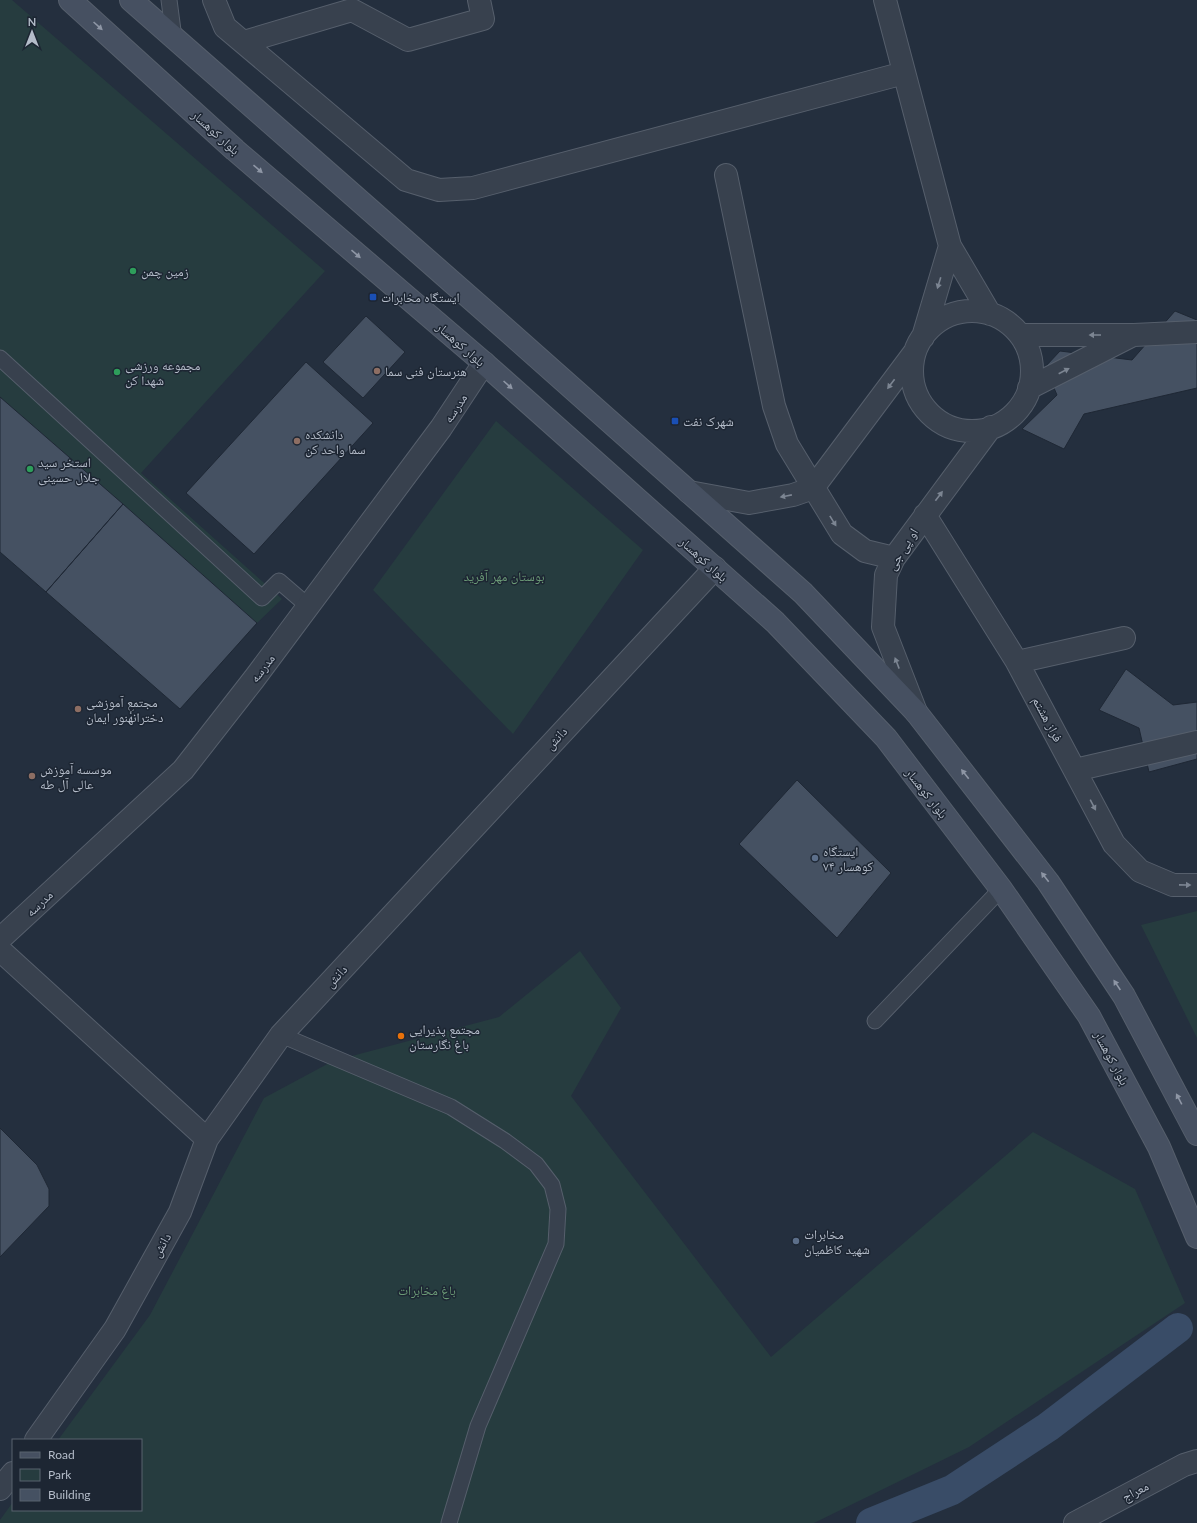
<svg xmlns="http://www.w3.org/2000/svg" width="1197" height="1523" font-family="Lato,'Noto Naskh Arabic',sans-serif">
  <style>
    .green { fill: #263c3f }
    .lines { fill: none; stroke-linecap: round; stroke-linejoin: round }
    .canal { stroke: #394c67; stroke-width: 30 }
    .building { fill: #455162; stroke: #1f2835 }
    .lane-casing { stroke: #565f6c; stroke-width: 17 }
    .street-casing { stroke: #565f6c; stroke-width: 24 }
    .secondary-casing { stroke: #565f6c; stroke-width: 24 }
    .lane { stroke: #38414e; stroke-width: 15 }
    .street { stroke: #38414e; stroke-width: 22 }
    .secondary { stroke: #465061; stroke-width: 22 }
    .oneway { fill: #8e96a5 }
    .oneway2 { fill: #7c8592 }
    .leisure-dot { fill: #2e9e5b; stroke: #1d2633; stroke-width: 1.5 }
    .transit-dot { fill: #1a4fb4; stroke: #1d2633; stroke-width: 1.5 }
    .education-dot { fill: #8d6e63; stroke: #1d2633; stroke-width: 1.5 }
    .service-dot { fill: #5c6f8a; stroke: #1d2633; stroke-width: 1.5 }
    .food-dot { fill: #e8710a; stroke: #1d2633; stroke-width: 1.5 }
    .labels { text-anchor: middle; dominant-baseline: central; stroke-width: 3; stroke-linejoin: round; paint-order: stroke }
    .street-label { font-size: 13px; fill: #b4bcc9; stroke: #1d2633 }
    .poi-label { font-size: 13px; fill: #b4bcc9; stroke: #1d2633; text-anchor: start }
    .park-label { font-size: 13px; fill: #6b9a76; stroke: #1d2633 }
  </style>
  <rect width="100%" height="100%" fill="#242f3e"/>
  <!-- green -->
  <path class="green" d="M 0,0 L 12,0 L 325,271 L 141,473 L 282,599 L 257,623 L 180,709 L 0,552 Z
    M 496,421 L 643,550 L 513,734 L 373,590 Z
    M 1197,911 L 1197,1038 L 1141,925 Z
    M 580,951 L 621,1008 L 571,1096 L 771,1357 L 1033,1132 L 1135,1189 L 1185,1303 L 969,1447 L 814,1523 L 0,1523 L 0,1520 L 13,1502 L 13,1510 L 141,1510 L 141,1440 L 58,1440 L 150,1315 L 264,1098 L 333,1061 L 499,1017 Z"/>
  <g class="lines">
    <!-- canal -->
    <path class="canal" d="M 871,1523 L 952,1490 L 1048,1427 L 1178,1328"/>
  </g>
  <!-- building -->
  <path class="building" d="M 1175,311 L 1197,320 L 1197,388 L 1084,414 L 1064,449 L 1022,429 L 1057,395 L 1045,367 L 1060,351 L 1132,360 Z
    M 366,316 L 405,352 L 363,398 L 323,362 Z
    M 306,362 L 373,423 L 254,554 L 186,493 Z
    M 0,397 L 123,504 L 46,592 L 0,552 Z
    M 123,504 L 257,623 L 180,709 L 46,592 Z
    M 1126,669 L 1173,705 L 1197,702 L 1197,759 L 1149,772 L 1139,728 L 1099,710 Z
    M 797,780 L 891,873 L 837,938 L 739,844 Z
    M 0,1128 L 37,1165 L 49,1189 L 49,1206 L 0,1257 Z"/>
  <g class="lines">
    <!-- lane casing -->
    <g class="lane-casing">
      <path id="lane" d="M 169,0 L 174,38
        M 0,358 L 262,598 L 279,581 L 308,606
        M 875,1021 L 1001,889
        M 281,1035 L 451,1107 L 505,1141 L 536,1164 L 552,1185 L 558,1209 L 556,1244 L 478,1426 L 449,1523"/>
    </g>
    <!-- street casing -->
    <g class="street-casing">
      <path id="street" d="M 214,0 L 225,27 L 406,180 L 439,190 L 473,188 L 904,73
        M 885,0 L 950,246 L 990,314
        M 244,42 L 352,10 L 408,40 L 483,19 L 479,0
        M 726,175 L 774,406 L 787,444 L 842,534 L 865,551 L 894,558
        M912 371a60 60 0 1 1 120 0a60 60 0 1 1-120 0Z
        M 1020,335 L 1134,335 L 1197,332
        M 923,337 L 950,246
        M 1029,388 L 1131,336
        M 689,492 L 749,503 L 793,495 L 813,488 L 914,353
        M 925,515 L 1017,662 L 1114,844 L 1140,871 L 1173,885 L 1197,885
        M 1017,662 L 1124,638
        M 916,712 L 883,627 L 886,575 L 894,558 L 991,427
        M 1075,770 L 1197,742
        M 0,939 L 183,770 L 254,679 L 441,428 L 484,363
        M 0,950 L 207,1139
        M 36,1440 L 115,1329 L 180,1212 L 207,1139 L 281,1035 L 715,568
        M 0,1489 L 13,1473
        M 1075,1523 L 1184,1465 L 1197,1461"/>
    </g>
    <!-- secondary casing -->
    <g class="secondary-casing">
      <path id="secondary" d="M 70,0 L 235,150 L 484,363 L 775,622 L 886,738 L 1001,889 L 1089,1016 L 1159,1147 L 1197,1237
        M 131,0 L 510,333 L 803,593 L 916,712 L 1048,882 L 1124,996 L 1197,1134"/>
    </g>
    <!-- lane -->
    <use href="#lane" class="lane"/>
    <!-- street -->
    <use href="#street" class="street"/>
    <!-- secondary -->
    <use href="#secondary" class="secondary"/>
  </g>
  <!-- one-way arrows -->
  <defs><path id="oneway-solid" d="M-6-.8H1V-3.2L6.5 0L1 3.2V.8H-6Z"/></defs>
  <g class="oneway">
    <use href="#oneway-solid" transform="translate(98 26) rotate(42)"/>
    <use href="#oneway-solid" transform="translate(258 169) rotate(41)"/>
    <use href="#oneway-solid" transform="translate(356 254) rotate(41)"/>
    <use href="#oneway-solid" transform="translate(508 385) rotate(42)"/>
    <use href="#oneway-solid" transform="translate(965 774) rotate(-128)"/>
    <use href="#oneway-solid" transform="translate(1045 877) rotate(-128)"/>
    <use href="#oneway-solid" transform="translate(1117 985) rotate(-124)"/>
    <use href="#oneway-solid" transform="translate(1179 1099) rotate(-118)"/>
  </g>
  <g class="oneway2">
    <use href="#oneway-solid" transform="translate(939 283) rotate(107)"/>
    <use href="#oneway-solid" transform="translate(1095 335) rotate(180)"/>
    <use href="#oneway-solid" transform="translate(1064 371) rotate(-27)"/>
    <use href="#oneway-solid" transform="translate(891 384) rotate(127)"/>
    <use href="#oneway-solid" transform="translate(786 496) rotate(169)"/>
    <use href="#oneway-solid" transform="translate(939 496) rotate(-53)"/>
    <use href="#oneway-solid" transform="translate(833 521) rotate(58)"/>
    <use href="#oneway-solid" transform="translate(897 663) rotate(-111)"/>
    <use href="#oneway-solid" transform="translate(1093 805) rotate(62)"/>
    <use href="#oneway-solid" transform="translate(1185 885) rotate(1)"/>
  </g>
  <!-- markers -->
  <g class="leisure-dot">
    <circle cx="133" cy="271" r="4"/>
    <circle cx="117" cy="372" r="4"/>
    <circle cx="30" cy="469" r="4"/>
  </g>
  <g class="transit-dot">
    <rect x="369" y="293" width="8" height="8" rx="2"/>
    <rect x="671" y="417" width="8" height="8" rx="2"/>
  </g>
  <g class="education-dot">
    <circle cx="377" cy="371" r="4"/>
    <circle cx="297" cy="441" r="4"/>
    <circle cx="78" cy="709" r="4"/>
    <circle cx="32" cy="776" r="4"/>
  </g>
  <g class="service-dot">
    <circle cx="815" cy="858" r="4"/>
    <circle cx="796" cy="1241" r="4"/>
  </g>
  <circle class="food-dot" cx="401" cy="1036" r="4"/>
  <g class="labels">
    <!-- street labels -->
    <g class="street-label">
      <text transform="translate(216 132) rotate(42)">بلوار کوهسار</text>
      <text transform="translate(461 344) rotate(41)">بلوار کوهسار</text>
      <text transform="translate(455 408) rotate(-57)">مدرسه</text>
      <text transform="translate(902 549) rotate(-58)">او پی جی</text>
      <text transform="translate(704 559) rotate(42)">بلوار کوهسار</text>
      <text transform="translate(262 668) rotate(-53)">مدرسه</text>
      <text transform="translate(1048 719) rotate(62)">فراز هشتم</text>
      <text transform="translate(556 738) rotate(-47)">دانش</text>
      <text transform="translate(927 793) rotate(52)">بلوار کوهسار</text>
      <text transform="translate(39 903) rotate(-43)">مدرسه</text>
      <text transform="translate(336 976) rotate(-47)">دانش</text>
      <text transform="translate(1112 1058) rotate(62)">بلوار کوهسار</text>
      <text transform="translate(161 1245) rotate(-61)">دانش</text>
      <text transform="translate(1135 1491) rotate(-28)">معراج</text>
    </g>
    <!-- poi labels -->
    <g class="poi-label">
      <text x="141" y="271">زمین چمن</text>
      <text x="381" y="297">ایستگاه مخابرات</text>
      <text x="125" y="365">مجموعه ورزشی<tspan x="125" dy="15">شهدا کن</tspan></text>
      <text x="385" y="371">هنرستان فنی سما</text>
      <text x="683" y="421">شهرک نفت</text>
      <text x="305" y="434">دانشکده<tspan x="305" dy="15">سما واحد کن</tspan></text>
      <text x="38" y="462">استخر سید<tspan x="38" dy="15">جلال حسینی</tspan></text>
      <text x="86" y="702">مجتمع آموزشی<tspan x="86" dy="15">دخترانهٔنور ایمان</tspan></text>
      <text x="40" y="769">موسسه آموزش<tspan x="40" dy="15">عالی آل طه</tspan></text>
      <text x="823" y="851">ایستگاه<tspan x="823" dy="15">۷۴ کوهسار</tspan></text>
      <text x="409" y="1029">مجتمع پذیرایی<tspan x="409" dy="15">باغ نگارستان</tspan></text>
      <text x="804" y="1234">مخابرات<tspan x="804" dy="15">شهید کاظمیان</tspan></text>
    </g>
    <!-- park labels -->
    <g class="park-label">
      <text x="504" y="576">بوستان مهر آفرید</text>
      <text x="427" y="1290">باغ مخابرات</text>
    </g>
  </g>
  <!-- legend -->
  <rect x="12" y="1439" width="130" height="72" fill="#1d2633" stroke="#59626f"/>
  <rect x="20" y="1452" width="20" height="6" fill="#465061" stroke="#59626f"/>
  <text x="48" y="1459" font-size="12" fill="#b4bcc9">Road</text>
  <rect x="20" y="1469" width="20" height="12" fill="#263c3f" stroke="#59626f"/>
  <text x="48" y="1479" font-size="12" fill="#b4bcc9">Park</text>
  <rect x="20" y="1489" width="20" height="12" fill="#455162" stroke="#59626f"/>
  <text x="48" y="1499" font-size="12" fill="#b4bcc9">Building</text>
  <!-- north arrow -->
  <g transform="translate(32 32)" stroke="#1d2633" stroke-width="3" paint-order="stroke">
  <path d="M0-3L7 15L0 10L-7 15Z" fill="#b4bcc9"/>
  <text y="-6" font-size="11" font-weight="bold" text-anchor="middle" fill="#b4bcc9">N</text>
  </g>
</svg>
